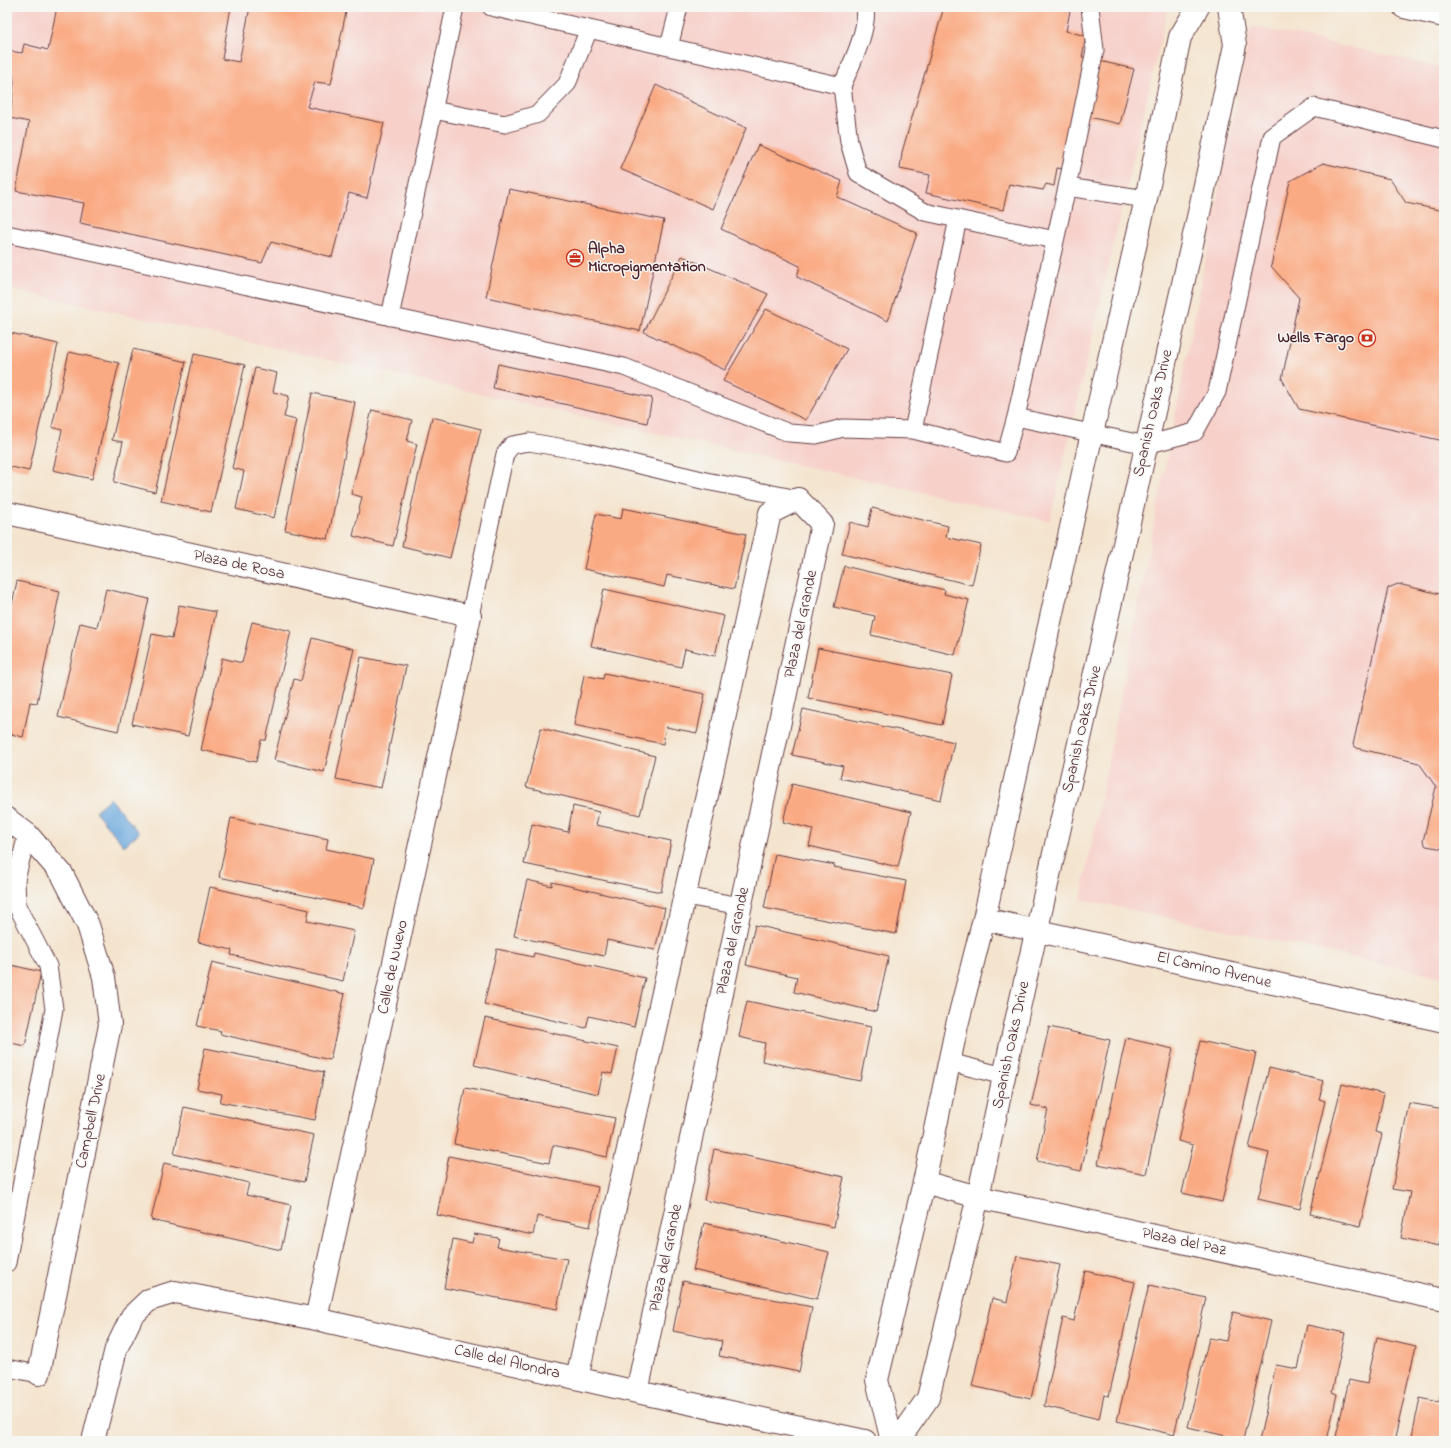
<svg xmlns="http://www.w3.org/2000/svg" width="1451" height="1448" font-family="'Indie Flower',sans-serif">
  <style>
    .built { fill: #f7d0ca }
    .water { fill: #6ba8dd; stroke: #5a6484 }
    .building { fill: #faaa83 }
    .lines { fill: none; stroke-linecap: round; stroke-linejoin: round }
    .service-casing { stroke: #643d43; stroke-width: 19 }
    .minor-casing { stroke: #643d43; stroke-width: 24 }
    .primary-casing { stroke: #643d43; stroke-width: 24 }
    .service { stroke: #fff; stroke-width: 17 }
    .minor { stroke: #fff; stroke-width: 22 }
    .primary { stroke: #fff; stroke-width: 22 }
    .labels { text-anchor: middle; dominant-baseline: central; stroke-width: 3; stroke-linejoin: round; paint-order: stroke }
    .poi-label { font-size: 16px; font-weight: bold; fill: #4a1f2b; stroke: #f6f6f2; text-anchor: start }
    .street-label { font-size: 16px; fill: #4a1f2b; stroke: #f6f6f2 }
  </style>
  <rect width="100%" height="100%" fill="#f6f6f2"/>
  <filter id="ink" filterUnits="userSpaceOnUse"><feTurbulence type="fractalNoise" baseFrequency=".025" numOctaves="2"/><feDisplacementMap in="SourceGraphic" scale="8" xChannelSelector="R" yChannelSelector="G"/><feConvolveMatrix kernelMatrix="1 2 1 2 8 2 1 2 1" color-interpolation-filters="sRGB"/></filter>
  <filter id="wash" filterUnits="userSpaceOnUse"><feTurbulence type="fractalNoise" baseFrequency=".012" numOctaves="4" result="noise"/><feDisplacementMap in="SourceGraphic" scale="16" xChannelSelector="R" yChannelSelector="G"/><feGaussianBlur stdDeviation="0.9" result="paint"/><feColorMatrix in="noise" values="0 0 0 0 0 0 0 0 0 0 0 0 0 0 0 0 0 1.4 0 .05"/><feComposite in="paint" operator="in"/></filter>
  <g filter="url(#wash)">
    <rect width="100%" height="100%" fill="#f4e4ce"/>
    <!-- built -->
    <path class="built" d="M 7,7 L 1168,7 L 1050,521 L 7,288 Z
      M 1251,26 L 1444,68 L 1444,977 L 1081,899 Z"/>
    <!-- water -->
    <path class="water" d="M 110,798 L 139,833 L 124,846 L 95,811 Z"/>
    <g id="blocks">
      <!-- building -->
      <path class="building" d="M 57,7 L 231,7 L 222,59 L 239,62 L 250,7 L 347,7 L 331,84 L 315,82 L 307,107 L 384,123 L 367,198 L 349,193 L 332,257 L 271,242 L 262,263 L 80,223 L 84,203 L 16,191 L 29,122 L 10,118 L 14,82 L 9,51 L 22,53 L 24,44 L 48,50 Z
        M 944,7 L 1054,7 L 1070,11 L 1066,31 L 1086,36 L 1082,57 L 1134,69 L 1120,124 L 1075,114 L 1063,169 L 1057,168 L 1054,186 L 1046,184 L 1043,190 L 1009,184 L 1003,210 L 926,193 L 930,175 L 900,169 L 902,152 Z
        M 656,85 L 746,128 L 713,209 L 620,169 Z
        M 758,145 L 842,181 L 837,197 L 917,233 L 888,321 L 797,277 L 800,266 L 721,229 Z
        M 1323,163 L 1390,179 L 1406,203 L 1444,211 L 1444,441 L 1299,409 L 1282,379 L 1299,298 L 1271,266 L 1290,181 Z
        M 509,189 L 664,220 L 640,331 L 486,297 Z
        M 682,256 L 768,294 L 725,370 L 644,332 Z
        M 766,309 L 847,349 L 806,420 L 723,381 Z
        M 11,333 L 58,344 L 29,471 L 7,466 L 7,351 Z
        M 133,349 L 186,362 L 155,492 L 114,482 L 123,442 L 112,440 Z
        M 69,352 L 119,363 L 92,479 L 53,470 L 62,430 L 52,427 Z
        M 194,354 L 245,365 L 211,512 L 161,501 Z
        M 498,364 L 652,398 L 647,423 L 493,388 Z
        M 255,368 L 277,373 L 273,392 L 289,396 L 284,417 L 296,420 L 274,518 L 236,509 L 244,471 L 232,468 Z
        M 312,393 L 355,402 L 328,539 L 285,530 Z
        M 372,410 L 412,420 L 407,441 L 417,444 L 393,546 L 353,536 L 362,497 L 351,494 Z
        M 432,417 L 481,429 L 450,558 L 402,546 Z
        M 623,508 L 746,534 L 734,589 L 667,575 L 664,587 L 584,569 L 596,514 L 621,519 Z
        M 872,508 L 948,526 L 946,537 L 981,545 L 972,585 L 842,554 L 850,522 L 868,527 Z
        M 844,566 L 945,590 L 944,594 L 969,600 L 955,655 L 871,635 L 875,616 L 834,607 Z
        M 17,581 L 60,591 L 37,703 L 30,702 L 23,737 L 7,733 L 7,628 Z
        M 1398,584 L 1444,595 L 1444,849 L 1426,846 L 1423,841 L 1436,787 L 1419,763 L 1357,748 L 1353,745 L 1388,588 Z
        M 106,589 L 149,599 L 118,731 L 58,717 L 80,623 L 97,627 Z
        M 604,589 L 724,616 L 715,656 L 685,649 L 681,667 L 591,646 Z
        M 179,605 L 216,612 L 188,736 L 132,724 L 152,634 L 172,638 Z
        M 252,622 L 291,631 L 266,740 L 261,740 L 256,762 L 201,750 L 222,658 L 242,663 Z
        M 312,638 L 354,649 L 324,772 L 274,760 L 294,679 L 301,681 Z
        M 818,648 L 952,675 L 942,725 L 808,698 Z
        M 361,657 L 406,666 L 381,788 L 336,779 Z
        M 604,673 L 705,694 L 697,733 L 666,727 L 663,744 L 574,725 L 584,675 L 603,679 Z
        M 803,709 L 954,742 L 941,800 L 840,778 L 843,766 L 792,755 Z
        M 541,728 L 655,756 L 640,815 L 526,787 Z
        M 792,784 L 911,812 L 898,867 L 809,846 L 813,829 L 783,822 Z
        M 573,806 L 599,812 L 596,825 L 671,841 L 661,892 L 524,864 L 532,824 L 568,832 Z
        M 231,818 L 328,839 L 326,849 L 374,859 L 364,908 L 219,877 Z
        M 775,854 L 835,865 L 834,867 L 906,881 L 896,934 L 764,908 Z
        M 527,880 L 552,886 L 552,882 L 665,908 L 655,950 L 607,940 L 604,956 L 514,936 Z
        M 210,887 L 309,910 L 307,921 L 354,931 L 343,981 L 231,955 L 232,950 L 198,942 Z
        M 755,925 L 889,956 L 876,1012 L 794,992 L 797,977 L 746,965 Z
        M 497,949 L 533,957 L 534,953 L 645,978 L 634,1027 L 589,1016 L 586,1028 L 484,1004 Z
        M 212,962 L 345,994 L 330,1060 L 220,1034 L 221,1031 L 197,1026 Z
        M 7,964 L 41,972 L 25,1046 L 11,1043 L 8,1059 Z
        M 747,1001 L 871,1027 L 860,1081 L 762,1061 L 765,1043 L 739,1037 Z
        M 485,1018 L 618,1048 L 612,1074 L 603,1072 L 598,1094 L 474,1065 Z
        M 1049,1027 L 1110,1040 L 1081,1171 L 1037,1161 L 1048,1109 L 1031,1105 Z
        M 1126,1038 L 1173,1049 L 1146,1174 L 1098,1164 Z
        M 1200,1041 L 1256,1053 L 1222,1202 L 1182,1193 L 1193,1145 L 1178,1141 Z
        M 205,1048 L 324,1072 L 315,1120 L 220,1102 L 222,1094 L 197,1089 Z
        M 1269,1068 L 1324,1081 L 1319,1099 L 1325,1101 L 1300,1209 L 1258,1199 L 1269,1153 L 1249,1148 Z
        M 1342,1084 L 1384,1094 L 1375,1132 L 1382,1134 L 1360,1226 L 1310,1214 Z
        M 465,1088 L 615,1118 L 607,1157 L 553,1145 L 549,1163 L 454,1144 Z
        M 1409,1103 L 1444,1109 L 1444,1220 L 1439,1246 L 1401,1238 L 1410,1192 L 1392,1189 Z
        M 184,1107 L 314,1135 L 304,1182 L 174,1154 Z
        M 714,1149 L 844,1177 L 834,1227 L 704,1200 Z
        M 449,1156 L 598,1187 L 590,1227 L 537,1216 L 533,1235 L 437,1215 Z
        M 164,1163 L 249,1183 L 246,1195 L 291,1205 L 281,1250 L 151,1220 Z
        M 704,1223 L 829,1252 L 817,1299 L 693,1270 Z
        M 474,1234 L 499,1238 L 497,1247 L 567,1259 L 557,1309 L 444,1288 L 453,1239 L 472,1243 Z
        M 1017,1256 L 1060,1265 L 1031,1399 L 972,1386 L 992,1298 L 1007,1302 Z
        M 1085,1271 L 1135,1282 L 1109,1396 L 1104,1395 L 1099,1419 L 1044,1406 L 1063,1318 L 1074,1321 Z
        M 683,1281 L 812,1307 L 799,1372 L 719,1356 L 722,1341 L 673,1331 Z
        M 1149,1285 L 1206,1298 L 1174,1435 L 1117,1421 Z
        M 1233,1312 L 1271,1321 L 1243,1440 L 1188,1427 L 1209,1338 L 1226,1341 Z
        M 1307,1325 L 1345,1333 L 1332,1392 L 1337,1394 L 1327,1441 L 1259,1441 L 1276,1365 L 1298,1369 Z
        M 1377,1337 L 1416,1346 L 1394,1441 L 1335,1441 L 1349,1380 L 1367,1384 Z
        M 1443,1384 L 1444,1441 L 1411,1441 L 1420,1398 L 1439,1402 Z"/>
    </g>
  </g>
  <g filter="url(#ink)">
    <use href="#blocks" fill-opacity="0" stroke="#643d43" stroke-width="1"/>
    <g class="lines">
      <!-- service casing -->
      <g class="service-casing">
        <path id="service" d="M 491,7 L 842,86 L 849,142 L 858,173 L 925,212 L 1055,240
          M 669,47 L 679,7
          M 842,86 C 851,65 869,29 865,7
          M 433,110 L 505,124 L 538,114 L 567,84 L 589,29
          M 1067,187 L 1146,199
          M 7,234 L 624,367 L 789,433 L 816,435 L 843,428 L 913,430 L 1006,453 L 1016,417 L 1067,187 L 1095,50 L 1090,7
          M 390,317 L 455,7
          M 1016,417 L 1146,445 L 1195,432 L 1217,392 L 1272,137 L 1314,107 L 1444,139
          M 913,430 L 958,219
          M 470,616 L 505,454 L 512,445 L 529,442 L 582,451 L 706,481 L 798,499
          M 685,896 L 741,906
          M 949,1062 L 1004,1076
          M 7,1263 L 54,1009 L 48,966 L 17,906 L 16,880 L 27,834
          M 7,1368 L 39,1374"/>
      </g>
      <!-- minor casing -->
      <g class="minor-casing">
        <path id="minor" d="M 7,513 L 470,616 L 316,1319
          M 7,819 L 27,834 L 62,874 L 88,925 L 104,977 L 110,1025 L 39,1374
          M 984,919 L 1444,1021
          M 924,1182 L 978,1197 L 1444,1300
          M 577,1378 L 770,513 L 798,499
          M 637,1392 L 822,524 L 798,499
          M 93,1441 L 116,1349 L 132,1316 L 149,1300 L 175,1292 L 316,1319 L 637,1392 L 865,1441
          M 892,1441 L 877,1380 L 924,1182 L 957,1025 L 984,919 L 1092,433 L 1146,199 L 1180,37 L 1198,7
          M 898,1441 L 928,1398 L 978,1197 L 1012,1039 L 1199,213 L 1235,45 L 1229,7"/>
      </g>
      <!-- primary casing -->
      <g class="primary-casing">
        <path id="primary" d="M 1404,7 L 1444,16"/>
      </g>
      <!-- service -->
      <use href="#service" class="service"/>
      <!-- minor -->
      <use href="#minor" class="minor"/>
      <!-- primary -->
      <use href="#primary" class="primary"/>
    </g>
  </g>
  <!-- icons -->
  <defs>
    <g id="office-ring" transform="scale(0.9)"><circle r="9.5" fill="#f6f6f2" stroke="#c8321e" stroke-width="1.5"/><path d="M-6-3h4V-5.5h4V-3h4V5H-6ZM-1-4.5V-3h2v-1.5ZM-6 0V1H6V0Z" fill="#c8321e"/></g>
    <g id="bank-ring" transform="scale(0.9)"><circle r="9.5" fill="#f6f6f2" stroke="#c8321e" stroke-width="1.5"/><path d="M-6-4H6V4H-6ZM0-2.3a2.3 2.3 0 1 0 0 4.6a2.3 2.3 0 1 0 0-4.6Z" fill="#c8321e"/></g>
  </defs>
  <g fill-rule="evenodd">
    <use href="#office-ring" x="575" y="258"/>
    <use href="#bank-ring" x="1367" y="338"/>
  </g>
  <g class="labels">
    <!-- poi labels -->
    <g class="poi-label">
      <text x="588" y="249">Alpha<tspan x="588" dy="18">Micropigmentation</tspan></text>
      <text x="1354" y="338" text-anchor="end">Wells Fargo</text>
    </g>
    <!-- street labels -->
    <g class="street-label">
      <text transform="translate(1153 413) rotate(-77)">Spanish Oaks Drive</text>
      <text transform="translate(239 565) rotate(12)">Plaza de Rosa</text>
      <text transform="translate(801 624) rotate(-78)">Plaza del Grande</text>
      <text transform="translate(1082 729) rotate(-77)">Spanish Oaks Drive</text>
      <text transform="translate(733 941) rotate(-78)">Plaza del Grande</text>
      <text transform="translate(393 967) rotate(-78)">Calle de Nuevo</text>
      <text transform="translate(1214 970) rotate(13)">El Camino Avenue</text>
      <text transform="translate(1011 1045) rotate(-78)">Spanish Oaks Drive</text>
      <text transform="translate(91 1121) rotate(-78)">Campbell Drive</text>
      <text transform="translate(1184 1242) rotate(12)">Plaza del Paz</text>
      <text transform="translate(666 1258) rotate(-78)">Plaza del Grande</text>
      <text transform="translate(507 1362) rotate(13)">Calle del Alondra</text>
    </g>
  </g>
  <!-- margin -->
  <rect width="1451" height="1448" fill="none" stroke="#f6f6f2" stroke-width="24"/>
</svg>
